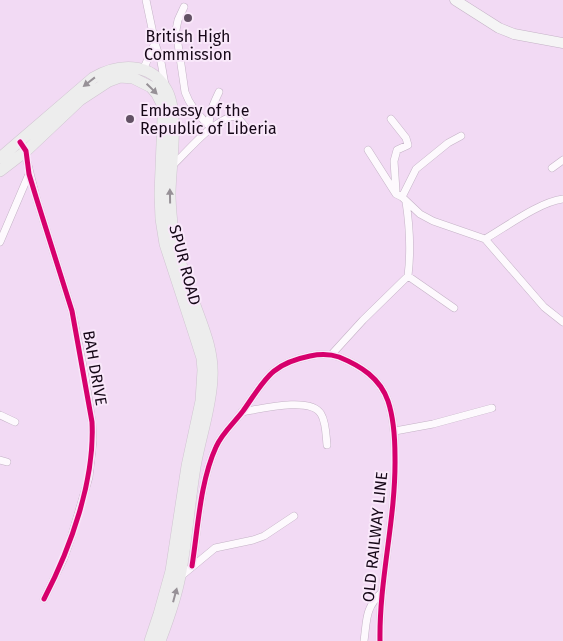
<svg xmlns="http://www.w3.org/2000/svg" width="563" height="641" font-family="'Fira Sans',sans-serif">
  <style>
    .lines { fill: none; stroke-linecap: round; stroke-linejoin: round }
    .street-casing { stroke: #c4b2c6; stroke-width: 8 }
    .secondary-casing { stroke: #c4b2c6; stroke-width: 11 }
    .primary-casing { stroke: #d0c4d1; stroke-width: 12 }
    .street { stroke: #fdf9fd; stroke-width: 7 }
    .secondary { stroke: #f5f4f5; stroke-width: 10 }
    .primary { stroke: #ededed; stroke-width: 11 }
    .cycleway-casing { stroke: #f9e8fa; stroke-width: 8 }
    .cycleway { stroke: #d6006c; stroke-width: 5 }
    .oneway { fill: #979197 }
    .poi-dot { fill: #625164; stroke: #f9e8fa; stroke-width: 2 }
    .labels { text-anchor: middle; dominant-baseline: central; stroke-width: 4; stroke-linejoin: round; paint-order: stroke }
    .poi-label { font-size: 16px; fill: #150717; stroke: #f9e8fa }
    .street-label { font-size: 16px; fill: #150717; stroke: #f9e8fa }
  </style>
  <rect width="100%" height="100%" fill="#f2daf4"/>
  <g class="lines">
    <!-- street casing -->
    <g class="street-casing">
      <path id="street" d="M 146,0 L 155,43 L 161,62 L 165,85
        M 184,7 L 178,20 L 176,30 L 185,92 C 190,106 198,114 208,125
        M 143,70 L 155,43
        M 391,119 L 406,138 L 408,145 L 397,150 L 394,161 L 396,191
        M 210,127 C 207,116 214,103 219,92
        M 24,149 L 36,197 L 72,311 L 85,376 L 92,422 L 93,440 L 89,477 L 71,538 L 64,558 L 44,599
        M 368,150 L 396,194 L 402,197 L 420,214 L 433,221 L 485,239 L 544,307 L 563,322
        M 172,166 C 189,150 210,123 233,116 L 238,118 L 249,131
        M 552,168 L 563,160
        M 402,197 L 416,169 L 448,143 L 461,136
        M 485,239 C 506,227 539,202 563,199
        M 0,242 L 29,174
        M 408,276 L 454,308
        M 332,354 L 363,320 L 408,276 C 411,251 410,228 406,202
        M 242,412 C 260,409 311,396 321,414 C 326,422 326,435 327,445
        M 0,415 L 15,422
        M 395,431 L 433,424 L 492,408
        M 0,460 L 7,462
        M 192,566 C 198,528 200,482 216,447 C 222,433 234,423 243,411 C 265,380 270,364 310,356 C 320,354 330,354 339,357 C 361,366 380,378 388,401 C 394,419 395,438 395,457 C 396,519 379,579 380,641
        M 180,577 L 215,548 L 253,540 L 264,536 L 294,516
        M 364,641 C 367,619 365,608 382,592"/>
    </g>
    <!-- secondary casing -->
    <g class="secondary-casing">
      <path id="secondary" d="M 455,0 L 499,28 L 514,34 L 563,43"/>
    </g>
    <!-- primary casing -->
    <g class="primary-casing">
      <path id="primary" d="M 0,158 L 93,78 C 117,64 150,61 166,89 C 180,112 170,167 170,194 C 170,204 171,214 172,224 C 175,248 183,271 191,294 C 200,321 214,348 212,378 C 211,408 200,437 195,467 C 189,503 187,540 180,576 C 176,598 168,620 160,641
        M 0,171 L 26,151 L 80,100 L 109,81 L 120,77 L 133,78 L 151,87 L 157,94 L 162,104 L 163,118 L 160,194 L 161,219 L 165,244 L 194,333 L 202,358 L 203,370 L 201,401 L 187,466 L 171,571 L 159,614 L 150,641"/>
    </g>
    <!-- street -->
    <use href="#street" class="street"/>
    <!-- secondary -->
    <use href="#secondary" class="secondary"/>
    <!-- primary -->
    <use href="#primary" class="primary"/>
    <!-- cycleway casing -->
    <g class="cycleway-casing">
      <path id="cycleway" d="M 20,142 L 26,151 L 29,174 L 36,197 L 72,311 L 92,422 C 95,480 71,547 44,599
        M 192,566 C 198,528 200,482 216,447 C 222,433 234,423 243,411 C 265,380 270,364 310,356 C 320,354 330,354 339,357 C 361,366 380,378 388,401 C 394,419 395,438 395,457 C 396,519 379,579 380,641"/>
    </g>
    <!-- cycleway -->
    <use href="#cycleway" class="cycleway"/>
  </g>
  <!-- one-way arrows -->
  <defs><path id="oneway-solid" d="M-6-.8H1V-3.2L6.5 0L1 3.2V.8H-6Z" transform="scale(1.25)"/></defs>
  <g class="oneway">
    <use href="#oneway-solid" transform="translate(89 82) rotate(142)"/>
    <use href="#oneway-solid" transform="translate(152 89) rotate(44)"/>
    <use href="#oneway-solid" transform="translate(170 196) rotate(-91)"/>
    <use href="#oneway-solid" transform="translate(175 595) rotate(-75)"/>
  </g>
  <!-- markers -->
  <g class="poi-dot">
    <circle cx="188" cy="18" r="5"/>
    <circle cx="130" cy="119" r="5"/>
  </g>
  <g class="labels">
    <!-- poi labels -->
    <g class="poi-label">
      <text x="188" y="36">British High<tspan x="188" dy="18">Commission</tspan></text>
      <text x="140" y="110" text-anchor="start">Embassy of the<tspan x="140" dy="18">Republic of Liberia</tspan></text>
    </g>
    <!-- street labels -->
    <g class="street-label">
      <text transform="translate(185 265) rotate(75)">SPUR ROAD</text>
      <text transform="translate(95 368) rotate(80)">BAH DRIVE</text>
      <text transform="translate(375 537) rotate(-84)">OLD RAILWAY LINE</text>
    </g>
  </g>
</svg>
